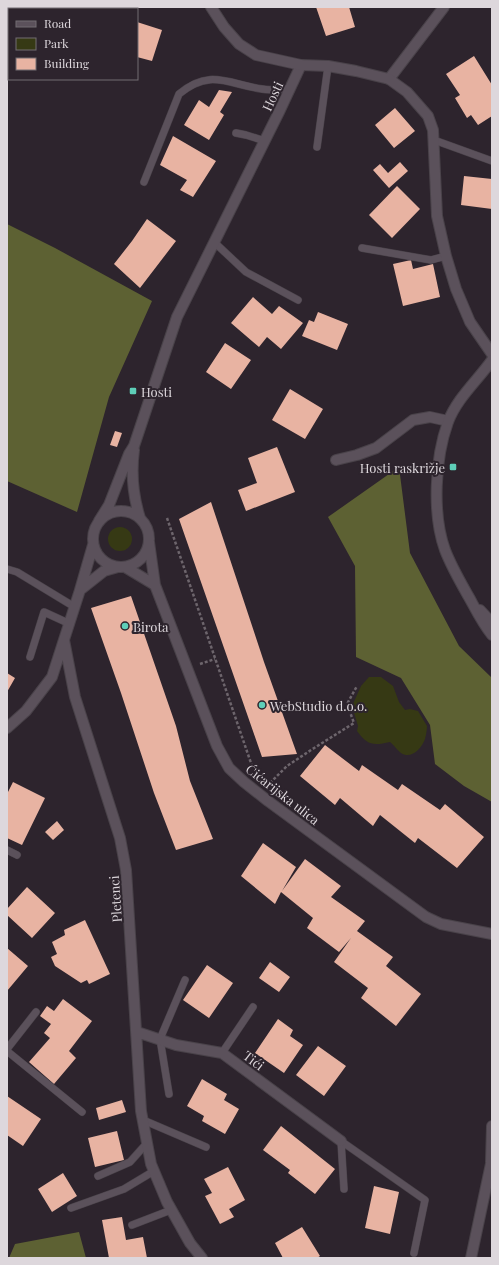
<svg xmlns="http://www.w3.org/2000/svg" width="499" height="1265" font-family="'Playfair Display',serif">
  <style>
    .green { fill: #363914 }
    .forest { fill: #5d6133 }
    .building { fill: #e8b3a2 }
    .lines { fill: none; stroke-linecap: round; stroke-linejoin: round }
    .service-casing { stroke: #494249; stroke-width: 8 }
    .minor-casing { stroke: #494249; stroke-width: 12 }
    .tertiary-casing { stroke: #494249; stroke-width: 12 }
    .secondary-casing { stroke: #494249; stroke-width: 12 }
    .path { stroke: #6d656c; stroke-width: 2.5; stroke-dasharray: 3 2; stroke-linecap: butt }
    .service { stroke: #5b515b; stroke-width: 7 }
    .minor { stroke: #5b515b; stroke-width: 10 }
    .tertiary { stroke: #5b515b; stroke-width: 10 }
    .secondary { stroke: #5b515b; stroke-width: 10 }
    .poi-dot { fill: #5eceb8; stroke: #2d242d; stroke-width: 1.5 }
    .labels { text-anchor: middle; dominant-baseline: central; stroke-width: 4; stroke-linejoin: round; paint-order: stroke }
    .street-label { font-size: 13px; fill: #ddd7dc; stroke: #2d242d }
    .poi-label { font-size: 13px; fill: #ddd7dc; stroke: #2d242d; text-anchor: start }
  </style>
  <rect width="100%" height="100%" fill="#2d242d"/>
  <!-- green -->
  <path class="green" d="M108 539a12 12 0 1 1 24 0a12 12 0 1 1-24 0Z
    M 369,677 L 381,677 L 393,686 L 399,702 L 405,710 L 410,709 L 418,711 L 427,726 C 427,730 426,735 425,739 C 422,748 411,760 401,753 C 398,751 394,745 390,742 C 373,746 367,745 357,731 L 358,726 L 352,706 L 361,686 Z"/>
  <!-- forest -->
  <path class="forest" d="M 7,224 L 55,248 L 152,301 L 109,397 L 77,512 L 7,481 Z
    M 399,467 L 410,553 L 459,646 L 492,678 L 492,802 L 464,786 L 435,764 L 430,725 L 401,678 L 356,657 L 355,566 L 328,517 Z
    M 79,1232 L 86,1258 L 9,1258 L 15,1244 Z"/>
  <!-- building -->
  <path class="building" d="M 24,7 L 42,7 L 41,9 L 23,9 Z
    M 316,7 L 349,7 L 355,27 L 326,36 Z
    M 137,22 L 162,30 L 152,61 L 137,57 Z
    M 474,56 L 492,85 L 492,116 L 478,125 L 471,115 L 467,118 L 455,98 L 460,95 L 446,74 Z
    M 219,90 L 232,92 L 220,112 L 224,115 L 209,140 L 184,125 L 199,100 L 209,107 Z
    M 395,108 L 415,131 L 394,148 L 375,125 Z
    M 173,136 L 216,161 L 193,197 L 180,190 L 187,180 L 160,165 Z
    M 400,162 L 408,171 L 389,188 L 373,170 L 380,164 L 388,173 Z
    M 464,176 L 492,179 L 492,209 L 461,205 Z
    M 397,186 L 420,209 L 392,238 L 369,215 Z
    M 147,219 L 176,241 L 140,288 L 114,264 L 132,241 Z
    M 411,260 L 413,269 L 433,264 L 440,297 L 403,306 L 393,264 Z
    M 253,297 L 272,314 L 279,306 L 303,323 L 281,349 L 267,337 L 259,347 L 231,323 Z
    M 318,312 L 348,324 L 337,350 L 302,336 L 309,320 L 314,322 Z
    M 225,343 L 251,360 L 231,389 L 206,372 Z
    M 290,389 L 323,409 L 305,439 L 272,420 Z
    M 115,431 L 122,433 L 117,447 L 110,445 Z
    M 277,447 L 295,492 L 246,511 L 238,490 L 257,483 L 248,458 Z
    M 211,502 L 264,662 L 297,754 L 262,757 L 179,519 Z
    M 131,596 L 176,726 L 190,781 L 213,839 L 176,850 L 154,793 L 121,693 L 91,608 Z
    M 7,673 L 15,678 L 7,692 Z
    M 325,745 L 359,771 L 362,765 L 398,790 L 402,784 L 440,810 L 445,804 L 484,837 L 457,868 L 418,838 L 415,843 L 380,815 L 373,826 L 340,798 L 335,805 L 300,776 Z
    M 13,782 L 45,798 L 22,845 L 7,838 L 7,794 Z
    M 57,821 L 64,830 L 53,840 L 45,832 Z
    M 263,843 L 296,867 L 282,891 L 305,859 L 341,886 L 331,897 L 365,921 L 357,931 L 393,957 L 386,966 L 421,994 L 396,1026 L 361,998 L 368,988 L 334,962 L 351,938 L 339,952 L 307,928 L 313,918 L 281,892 L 275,904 L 241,876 Z
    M 27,887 L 55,913 L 32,938 L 7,915 L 7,909 Z
    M 85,920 L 110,974 L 89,984 L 87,980 L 81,983 L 55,966 L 51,957 L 57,954 L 52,942 L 65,935 L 64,930 Z
    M 7,948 L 28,966 L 7,991 Z
    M 270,962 L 290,977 L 279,992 L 259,978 Z
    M 207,965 L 233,983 L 209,1018 L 183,1000 Z
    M 63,999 L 92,1021 L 69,1051 L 76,1058 L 54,1084 L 29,1062 L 50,1038 L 44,1033 L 51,1024 L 40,1016 L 47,1006 L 54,1011 Z
    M 278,1019 L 293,1030 L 290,1036 L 303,1045 L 284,1073 L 255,1053 Z
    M 318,1046 L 346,1066 L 324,1096 L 296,1075 Z
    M 202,1079 L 227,1094 L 224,1100 L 239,1109 L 225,1134 L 202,1121 L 204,1116 L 187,1106 Z
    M 7,1096 L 41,1119 L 23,1146 L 7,1135 Z
    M 122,1100 L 126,1112 L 99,1120 L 96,1108 Z
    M 281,1126 L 335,1169 L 315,1194 L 288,1173 L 290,1170 L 263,1150 Z
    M 117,1131 L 124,1160 L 95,1167 L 88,1138 Z
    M 228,1167 L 245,1200 L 229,1209 L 234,1217 L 220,1224 L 205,1196 L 212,1193 L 204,1179 Z
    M 63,1173 L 77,1196 L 52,1212 L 38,1189 Z
    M 374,1186 L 399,1192 L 390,1234 L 365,1228 Z
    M 122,1217 L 126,1240 L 143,1237 L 147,1258 L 109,1258 L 102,1220 Z
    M 302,1227 L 320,1256 L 317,1258 L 283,1258 L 275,1243 Z"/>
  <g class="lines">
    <!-- service casing -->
    <g class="service-casing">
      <path id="service" d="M 236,133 L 246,135 L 265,141
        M 434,140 L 492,161
        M 317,147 L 328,66
        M 144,182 L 179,94 C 210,68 228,84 262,89 C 271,91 281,89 290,88
        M 214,242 L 246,272 L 298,300
        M 362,248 L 431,260 L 446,256
        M 7,569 L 17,572 L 73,606
        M 30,657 L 44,612 L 68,623
        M 7,850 L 17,855
        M 7,1049 L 36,1012
        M 7,1051 L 82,1112
        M 222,1053 L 253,1007
        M 169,1094 L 160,1039 L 185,980
        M 143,1120 L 206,1147
        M 341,1141 L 425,1200 L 414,1253
        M 341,1141 L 344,1189
        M 98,1176 L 130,1162 L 147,1143
        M 71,1208 L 124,1189 L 154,1171
        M 132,1225 L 171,1210"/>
    </g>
    <!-- minor casing -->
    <g class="minor-casing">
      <path id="minor" d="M 389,79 L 444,7
        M 134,450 C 131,473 133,496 140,518
        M 336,460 L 357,455 L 376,448 L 413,420 L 430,417 L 448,421
        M93 539a28 28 0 1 1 56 0a28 28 0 1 1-56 0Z
        M 99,521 L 109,505 L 129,454 L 134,446 L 177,317 L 280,110 L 301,65
        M 93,545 L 80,590 L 104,571 L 118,567
        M 125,567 L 155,585 L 149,542
        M 155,585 L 217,746 L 229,768 L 244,782 L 268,801 L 426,917 L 441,924 L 492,934
        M 64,640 L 75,697 L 120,838 L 126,870 L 141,1111 L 151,1164 L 167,1202 L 190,1243 L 202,1258
        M 7,728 L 26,711 L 52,677 L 80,590
        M 137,1032 L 176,1045 L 222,1053 L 341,1141"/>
    </g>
    <!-- tertiary casing -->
    <g class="tertiary-casing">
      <path id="tertiary" d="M 211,7 L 224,27 L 239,44 L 256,55 L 301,65 L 328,66 L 356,71 L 389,79 L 407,92 L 428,116 L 433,130 L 437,216 L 446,256 L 456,289 L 470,322 L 492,354"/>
    </g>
    <!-- secondary casing -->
    <g class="secondary-casing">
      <path id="secondary" d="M 492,360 C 478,380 457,398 448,422 C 435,458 432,514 445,550 C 452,568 461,583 470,599 C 477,612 483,624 492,635
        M 480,610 L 492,623
        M 491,1162 L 492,1126
        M 471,1258 L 492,1159"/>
    </g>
    <!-- path -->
    <path class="path" d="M 167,518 L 252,766 L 250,767
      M 200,664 L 215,659
      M 270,783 L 287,766 L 311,750 L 354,723 L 347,704 L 357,686"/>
    <!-- service -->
    <use href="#service" class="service"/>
    <!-- minor -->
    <use href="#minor" class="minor"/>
    <!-- tertiary -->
    <use href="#tertiary" class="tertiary"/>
    <!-- secondary -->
    <use href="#secondary" class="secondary"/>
  </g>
  <!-- markers -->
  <g class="poi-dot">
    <rect x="129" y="387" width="8" height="8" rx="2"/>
    <rect x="449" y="463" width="8" height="8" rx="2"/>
    <circle cx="125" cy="626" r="4"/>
    <circle cx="262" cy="705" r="4"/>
  </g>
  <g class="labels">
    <!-- street labels -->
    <g class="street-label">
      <text transform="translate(272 96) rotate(-65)">Hosti</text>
      <text transform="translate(283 794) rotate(38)">Ćićarijska ulica</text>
      <text transform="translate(115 899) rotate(-94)">Pletenci</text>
      <text transform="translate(254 1060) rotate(37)">Tići</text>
    </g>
    <!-- poi labels -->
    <g class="poi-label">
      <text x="141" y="391">Hosti</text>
      <text x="445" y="467" text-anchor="end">Hosti raskrižje</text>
      <text x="133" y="626">Birota</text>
      <text x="270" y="705">WebStudio d.o.o.</text>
    </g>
  </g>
  <!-- border -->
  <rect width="499" height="1265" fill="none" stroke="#ddd7dc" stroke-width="16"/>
  <!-- legend -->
  <rect x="8" y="8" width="130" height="72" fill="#2d242d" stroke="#736c73"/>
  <rect x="16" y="21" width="20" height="6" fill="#5b515b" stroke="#736c73"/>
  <text x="44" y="28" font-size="12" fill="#ddd7dc">Road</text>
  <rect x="16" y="38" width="20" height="12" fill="#363914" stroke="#736c73"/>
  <text x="44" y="48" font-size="12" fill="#ddd7dc">Park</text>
  <rect x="16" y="58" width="20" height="12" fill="#e8b3a2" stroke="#736c73"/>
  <text x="44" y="68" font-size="12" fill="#ddd7dc">Building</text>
</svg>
